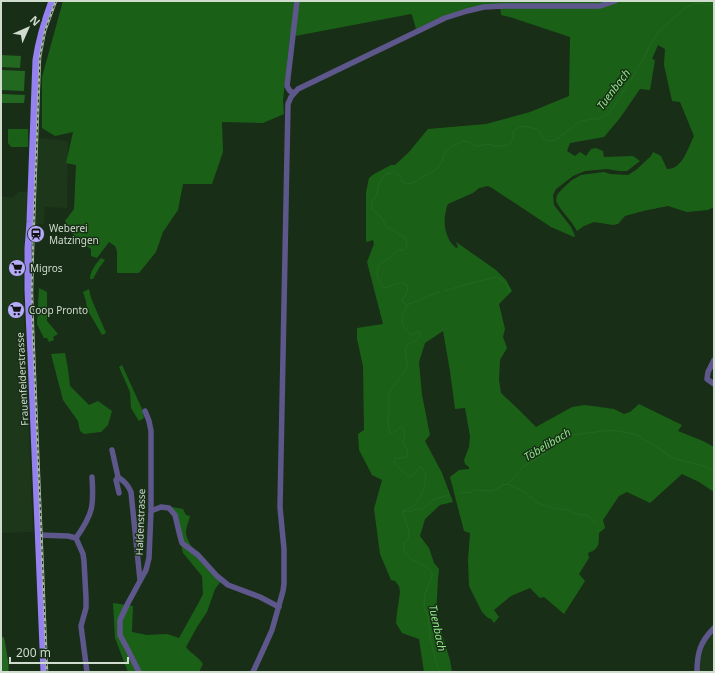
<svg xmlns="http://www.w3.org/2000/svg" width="715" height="673" font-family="'Noto Sans',sans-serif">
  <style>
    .built { fill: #1d371b }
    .forest { fill: #1a6117 }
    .water { fill: #236820 }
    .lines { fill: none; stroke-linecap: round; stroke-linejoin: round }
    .stream { stroke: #236820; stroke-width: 1 }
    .river { stroke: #236820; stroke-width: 7 }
    .minor { stroke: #5e578c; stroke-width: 5.5 }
    .major { stroke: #9582f0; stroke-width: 7 }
    .rail-casing { stroke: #a6b5a5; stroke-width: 2.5 }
    .rail { stroke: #192e17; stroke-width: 1; stroke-dasharray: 3; stroke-linecap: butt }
    .labels { text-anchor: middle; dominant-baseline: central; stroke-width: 3; stroke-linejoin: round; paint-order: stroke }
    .poi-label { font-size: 10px; fill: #cfdcce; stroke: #192e17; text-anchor: start }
    .street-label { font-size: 10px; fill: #cfdcce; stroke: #192e17 }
    .water-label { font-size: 11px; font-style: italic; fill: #8fe988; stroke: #192e17 }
  </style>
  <rect width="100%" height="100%" fill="#192e17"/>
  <!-- built -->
  <path class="built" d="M 55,1 L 58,1 L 50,18 L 46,32 L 42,57 L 38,138 L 68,141 L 67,208 L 45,207 L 44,224 L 36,224 L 36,233 L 37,233 L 37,235 L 36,235 L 35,250 L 34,251 L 33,306 L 48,672 L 46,672 L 32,325 L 31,248 L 32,224 L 26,224 L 24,242 L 23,292 L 33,532 L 1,533 L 1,196 L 13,198 L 18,192 L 33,192 L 38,74 L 41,45 Z
    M 714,628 L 714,672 L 697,672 L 702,643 Z"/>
  <!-- forest -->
  <path class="forest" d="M 63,1 L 714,1 L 714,207 L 708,210 L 687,212 L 668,206 L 643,211 L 625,216 L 618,224 L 613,225 L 594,222 L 584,226 L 577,231 L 572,223 L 560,208 L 556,201 L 557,195 L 562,189 L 572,180 L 581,175 L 604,172 L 610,174 L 628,175 L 636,170 L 651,156 L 653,152 L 661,156 L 667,169 C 682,170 688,148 694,136 L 680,102 L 672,101 L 664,65 L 665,49 L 658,45 L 652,59 L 655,60 L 650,90 L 640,89 L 620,118 L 604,137 L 570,143 L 567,151 L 575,156 L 580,152 L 586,156 L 591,149 L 596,148 L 603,151 L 604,157 L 633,156 L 640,161 L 627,171 L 619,171 L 607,169 L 585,171 L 573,176 L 556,189 L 553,195 L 554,205 L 571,227 L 575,236 L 574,237 L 551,227 L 492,188 L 488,186 L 479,188 L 473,193 L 448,204 C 444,213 443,228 448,237 C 449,241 453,245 456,248 L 458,247 L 456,242 L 496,270 L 506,280 L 512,291 L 499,304 L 505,329 L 503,337 L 507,348 L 500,360 L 499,380 L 501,393 L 519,410 L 536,427 L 572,407 L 585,405 L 614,409 L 624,414 L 630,412 L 639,404 L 682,425 L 678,431 L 703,441 L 714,447 L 714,492 L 699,482 L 682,474 L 650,503 L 627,492 L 619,496 L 603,520 L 605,528 L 599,533 C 599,545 599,549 588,553 L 589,558 L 579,574 L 585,581 L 564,614 L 544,597 L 540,598 L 530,588 L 511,596 L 494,610 L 499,617 L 494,623 L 491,619 L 488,618 L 482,612 L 469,586 L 468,560 L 470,533 L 464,531 L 450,477 L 459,470 L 469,469 L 469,467 L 465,464 L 464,460 L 469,447 L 470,436 L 465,408 L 455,409 L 450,371 L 443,331 L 425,343 L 419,362 L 422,395 L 430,435 L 425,441 L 442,473 L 453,502 L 440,505 L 425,519 L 420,536 L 429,548 L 434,563 L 439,569 L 438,579 L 436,615 L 450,660 L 452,672 L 424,672 L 419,639 L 402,633 L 396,623 L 397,613 L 400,592 L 399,586 L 395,581 L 391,580 L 380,554 L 374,509 L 382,480 L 372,475 L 359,450 L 358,434 L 364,430 L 363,366 L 357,339 L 357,328 L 383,324 L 367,262 L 374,244 L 373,240 L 366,242 L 366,192 L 369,178 L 374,174 L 391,165 L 395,165 L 409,152 L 428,129 L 486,124 L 530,112 L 569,96 L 570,37 L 513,18 L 501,15 L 500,5 L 437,19 L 416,29 L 412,15 L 411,14 L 290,37 L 283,100 L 284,114 L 263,123 L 222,122 L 223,152 L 212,184 L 183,184 L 178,210 L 163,232 L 156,252 L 139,273 L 117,273 L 117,251 L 115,246 L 109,242 L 97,258 L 91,256 L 91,249 L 77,241 L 65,221 L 74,209 L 76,165 L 66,163 L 73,132 L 55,136 L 42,128 L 42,77 Z
    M 8,129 L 28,129 L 28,147 L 11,147 L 8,143 Z
    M 101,258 L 105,260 L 99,268 L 93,279 L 90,279 C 90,272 96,263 101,258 Z
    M 39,288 L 47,292 L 47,321 L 58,334 L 53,337 L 54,340 L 49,342 L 47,338 L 44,338 L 37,324 Z
    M 89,289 L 91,298 L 106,333 L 102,335 L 87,309 L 86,301 L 83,292 Z
    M 65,353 L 68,369 L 70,386 L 89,405 L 98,401 L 112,411 L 108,425 L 101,432 L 84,434 L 80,431 L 78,421 L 63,400 L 51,354 Z
    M 122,365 L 142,409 L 144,418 L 139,421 L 131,408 L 130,392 L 119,367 Z
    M 172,507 L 183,509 L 186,515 L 190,516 C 189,521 186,527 186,532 C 186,546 211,570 221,581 L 215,589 L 207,612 L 197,627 L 186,647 C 191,654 199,657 203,664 L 199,672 L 128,672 L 115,638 L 113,603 L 133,606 L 132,632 L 147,635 L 167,634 L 179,638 L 199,602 L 203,594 L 202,576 L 183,553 Z"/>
  <!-- water -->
  <path class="water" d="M 1,55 L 21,56 L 20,68 L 1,67 Z
    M 1,70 L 25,71 L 24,91 L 1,90 Z
    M 2,94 L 25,95 L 24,103 L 2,103 Z"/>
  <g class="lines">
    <!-- stream -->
    <path class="stream" d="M 444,291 L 468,284 L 497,277 L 507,284 L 509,292
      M 407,305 L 439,292
      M 508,484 L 523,491 L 538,503 L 553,508 L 569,510 L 572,513 L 589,516 L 596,523
      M 460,493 L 472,492 L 474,490 L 493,491 L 503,485 L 508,484 L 524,466 L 540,456 L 546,453 L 554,446 L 572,435 L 610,430 L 635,434 L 660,449 L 672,458 L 704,466 L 714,471
      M 402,511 L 411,511 L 418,509 L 422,509 L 429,504 L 432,500 L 449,495
      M 440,672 L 437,666 L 430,637 L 428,616 L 424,608 L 425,594 L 432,576 L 432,572 C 428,568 424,565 419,563 C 416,561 414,561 411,559 C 407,555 401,549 404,543 C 406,540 409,539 409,535 C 409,529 404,518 402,511 C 406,509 410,508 414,505 C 420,500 425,486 426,478 C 426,474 424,470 421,466 L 419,467 C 418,469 416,473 414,475 C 407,480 397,465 394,461 L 396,458 L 402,458 L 406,457 C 410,450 407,449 403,444 C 404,438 407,431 402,427 C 398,428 395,433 390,433 L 388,422 L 389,409 L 389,393 L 407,367 C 408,361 404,354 406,348 C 409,341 419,342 421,333 L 418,331 L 412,335 L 410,335 C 400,322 400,320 407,305 L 402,302 C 403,295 409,297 407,285 C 399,280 393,285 385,288 C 378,284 374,271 380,264 C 382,262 385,260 388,259 C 392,256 395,253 398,250 L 404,250 L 406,247 L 407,243 L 406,240 L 404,237 L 387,227 L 380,216 L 372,209 L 372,203 L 377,193 L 379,183 L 386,174 L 394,172 L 400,176 L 402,181 L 404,183 L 410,184 L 430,173 L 438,168 L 442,162 L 444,154 L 451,147 L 464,141 L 469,142 L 475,146 L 478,146 L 488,144 L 495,146 L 509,145 L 513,138 L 513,133 L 515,129 L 518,128 L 523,126 L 536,129 L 539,131 L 545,140 L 548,141 L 556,140 L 579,122 L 590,119 L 598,119 L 607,115 L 614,106 L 632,78 L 645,56 L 650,45 L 658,32 L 685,8 L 693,4 L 701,3 L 709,5 L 714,4"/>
    <!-- river -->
    <path class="river" d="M 1,640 L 5,664 L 5,672"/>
    <!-- minor -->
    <path class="minor" d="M 294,93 L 290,91 L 287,86 L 297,1
      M 714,360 L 708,372 L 707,379 L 714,384
      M 112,450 L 118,477 C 125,482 128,485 131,492 L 140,580
      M 118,477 L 116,480 L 119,493
      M 151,511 L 161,507 L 169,508 L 175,515 L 180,536 L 182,543 L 198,555 L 217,576 L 228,585 L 260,597 L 279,607
      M 38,535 L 68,536 L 76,538 L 83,554 L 84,561 L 86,598 L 86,608 L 81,626 L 87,672
      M 76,538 C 93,514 94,506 92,477
      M 139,672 L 128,650 L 120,635 L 120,620 L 128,603 L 146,570 L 149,558 L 151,511 L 151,431 L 149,421 L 145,411
      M 253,672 L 264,648 L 272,630 L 283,591 L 284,584 L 284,549 L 280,507 L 288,104 L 291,97 L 298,89 L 445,18 L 467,11 L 484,7 L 504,6 L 600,6 L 615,1
      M 697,672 C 697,653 700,642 714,628"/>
    <!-- major -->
    <path class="major" d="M 44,672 L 31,356 L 28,290 L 28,248 L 30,222 L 36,60 C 39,39 45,20 52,1"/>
    <!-- rail casing -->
    <g class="rail-casing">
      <path id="rail" d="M 47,672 L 33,328 L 32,293 L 33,248 L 40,57 L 45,31 L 56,1"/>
    </g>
    <!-- rail -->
    <use href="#rail" class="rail"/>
  </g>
  <!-- icons -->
  <defs>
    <g id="station-disc" transform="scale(0.9)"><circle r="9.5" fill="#b5acf8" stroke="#192e17"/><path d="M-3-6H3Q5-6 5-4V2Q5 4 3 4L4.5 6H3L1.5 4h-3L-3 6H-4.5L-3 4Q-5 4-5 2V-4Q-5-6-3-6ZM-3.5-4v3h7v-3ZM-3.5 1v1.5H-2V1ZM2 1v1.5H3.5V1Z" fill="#111"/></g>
    <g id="supermarket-disc" transform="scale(0.9)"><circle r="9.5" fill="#b5acf8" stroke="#192e17"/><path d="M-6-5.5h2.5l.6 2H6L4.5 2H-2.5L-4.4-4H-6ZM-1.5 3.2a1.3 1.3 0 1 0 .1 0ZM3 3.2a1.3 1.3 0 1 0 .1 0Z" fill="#111"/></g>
  </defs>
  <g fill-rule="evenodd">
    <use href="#station-disc" x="36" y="234"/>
    <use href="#supermarket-disc" x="17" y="268"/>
    <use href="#supermarket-disc" x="16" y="310"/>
  </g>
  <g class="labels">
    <!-- poi labels -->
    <g class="poi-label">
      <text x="49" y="228">Weberei<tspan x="49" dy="12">Matzingen</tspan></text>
      <text x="30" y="268">Migros</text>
      <text x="29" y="310">Coop Pronto</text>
    </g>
    <!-- street labels -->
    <g class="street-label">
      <text transform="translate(22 379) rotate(-93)">Frauenfelderstrasse</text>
      <text transform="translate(140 522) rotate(-88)">Haldenstrasse</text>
    </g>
    <!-- water labels -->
    <g class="water-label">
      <text transform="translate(613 89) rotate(-53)">Tuenbach</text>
      <text transform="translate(547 444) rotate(-31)">Töbelibach</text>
      <text transform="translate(438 628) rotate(78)">Tuenbach</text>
    </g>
  </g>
  <!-- border -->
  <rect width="715" height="673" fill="none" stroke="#cfdcce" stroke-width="4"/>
  <!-- north arrow -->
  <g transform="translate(28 28) rotate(45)" stroke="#192e17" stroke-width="3" paint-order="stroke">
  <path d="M0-3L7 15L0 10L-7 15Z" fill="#cfdcce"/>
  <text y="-6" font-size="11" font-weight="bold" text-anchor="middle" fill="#cfdcce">N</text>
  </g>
  <!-- scale -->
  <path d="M10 657v6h118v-6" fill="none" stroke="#cfdcce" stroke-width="2"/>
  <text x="16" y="657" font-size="12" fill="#cfdcce" stroke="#192e17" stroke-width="3" paint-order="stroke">200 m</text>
</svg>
